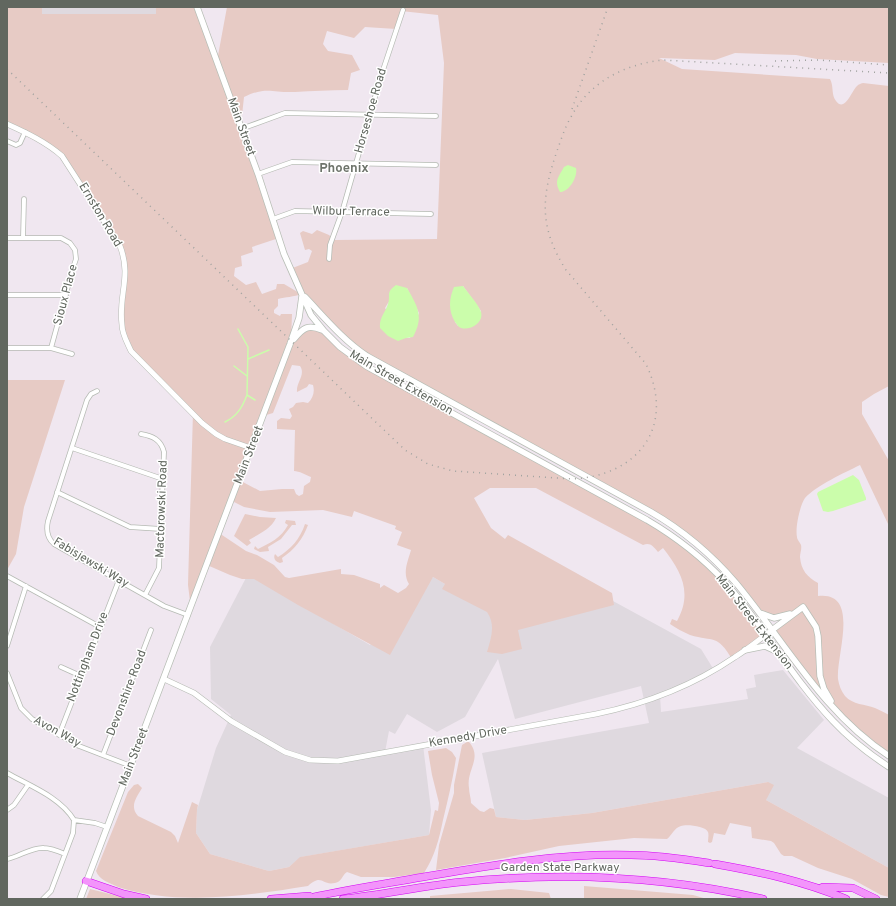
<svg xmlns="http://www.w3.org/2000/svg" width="896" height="906" font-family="Overpass,sans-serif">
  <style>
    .industrial { fill: #dfd9df }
    .green { fill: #e7cbc5; fill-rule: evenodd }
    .water { fill: #cbfdab }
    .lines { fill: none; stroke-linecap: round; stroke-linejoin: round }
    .stream { stroke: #cbfdab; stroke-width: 1.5 }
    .minor-casing { stroke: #b6bbb4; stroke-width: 5.5 }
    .tertiary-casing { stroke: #b6bbb4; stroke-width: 6 }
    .secondary-casing { stroke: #b8beb6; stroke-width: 7 }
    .motorway-casing { stroke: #d205f3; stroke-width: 8 }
    .minor { stroke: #fff; stroke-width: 4 }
    .tertiary { stroke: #fff; stroke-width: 5 }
    .secondary { stroke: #fff; stroke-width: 5.5 }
    .motorway { stroke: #f394fb; stroke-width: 7 }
    .rail { stroke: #a1a3a0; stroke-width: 1.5; stroke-dasharray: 1 5; stroke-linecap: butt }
    .labels { text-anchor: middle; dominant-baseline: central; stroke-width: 3; stroke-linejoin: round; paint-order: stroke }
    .street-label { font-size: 12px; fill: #61675f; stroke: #fff }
    .neighbourhood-label { font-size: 13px; font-weight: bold; fill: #6e746b; stroke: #fff }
  </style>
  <rect width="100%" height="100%" fill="#f0e7f0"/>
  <!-- industrial -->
  <path class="industrial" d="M 42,7 L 156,7 L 156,14 L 42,14 Z
    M 248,574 L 370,645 L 433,577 L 445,584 L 613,601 L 701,649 L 714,670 L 660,695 L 661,712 L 748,699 L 746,689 L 756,687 L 754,675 L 783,670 L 824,720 L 797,748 L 889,798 L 889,868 L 766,800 L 768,782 L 592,813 L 525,820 L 496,817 L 482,753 L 649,723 L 641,686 L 515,719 L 498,659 L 465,717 L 437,732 L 407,714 L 395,734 L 389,731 L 385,752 L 423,745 L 431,810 L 429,835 L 301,857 L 289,867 L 269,871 L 210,854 L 196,833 L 197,810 L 216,748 L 231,715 L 211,699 L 210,647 Z"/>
  <!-- green -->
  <path class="green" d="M 7,7 L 42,7 L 42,14 L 156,14 L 156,7 L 197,7 L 217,61 L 227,7 L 889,7 L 889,63 L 817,59 L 796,55 L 735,53 L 715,60 L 659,58 L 682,69 L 830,79 C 834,86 831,95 836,101 C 845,113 852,90 857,86 C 859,84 860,84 863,83 L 889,86 L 889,386 L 874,394 L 862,402 L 862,414 L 889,461 L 889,526 L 860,465 C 844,473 817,485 805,498 C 800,505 795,528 797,537 C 797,540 800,542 801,545 C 802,549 800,553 800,557 C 801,570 807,577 818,583 L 818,596 C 861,591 836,655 838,679 C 839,685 841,691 845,696 C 853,705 865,704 875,708 C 880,710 885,713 889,715 L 889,756 L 840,715 L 772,630 L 792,614 L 779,618 L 760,613 L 741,588 L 678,528 L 367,356 L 302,294 C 293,297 286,297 278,299 L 278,306 L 274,310 L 274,313 L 280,316 L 281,314 L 292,314 L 291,342 L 301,330 L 315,328 L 353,357 L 640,516 L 709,566 L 765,635 L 732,659 C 717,634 714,642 690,635 C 683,632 676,628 670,624 L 672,619 L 677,621 C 693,592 681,571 663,548 L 658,552 C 653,546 650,542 643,545 L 536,488 L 490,488 L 474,498 L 491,528 L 505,539 L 508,535 L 612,593 L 614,605 L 518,630 L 522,649 L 502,654 L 487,652 C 491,638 496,625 487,612 L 442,589 L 445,584 L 433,577 L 390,655 L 298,605 L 254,579 L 242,579 L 230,575 L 207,565 L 191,609 L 188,585 L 193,412 L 131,351 L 122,325 L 124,257 L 62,156 L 7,124 ZM 401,11 L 438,15 L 444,63 L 437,239 L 334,240 L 329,235 L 317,230 L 312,234 L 303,231 L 300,233 L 305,250 L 309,249 L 312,251 L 308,262 L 290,269 L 301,294 L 284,284 L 277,284 L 276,289 L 262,294 L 256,282 L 246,285 L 234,276 L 235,268 L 242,266 L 241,256 L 253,252 L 252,247 L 279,238 L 241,129 L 239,143 L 244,97 C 267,86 272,93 295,92 C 312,91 330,90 348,90 L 351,73 L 360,70 L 352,55 L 328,51 L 323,44 L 327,31 L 354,38 L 365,27 L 396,29 ZM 463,286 L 481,311 L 481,318 L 458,326 L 455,322 ZM 407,288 L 419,313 L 410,338 L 406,338 L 385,308 L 388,303 ZM 292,365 L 300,366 C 306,375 296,382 297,392 L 307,387 L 309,384 L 313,385 C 315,392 313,398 308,403 L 303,402 L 296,403 L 293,407 L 289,409 L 292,416 L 290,419 L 281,418 L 277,421 L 277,429 L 295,430 L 294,471 C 299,471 306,475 311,477 L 310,482 L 304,486 L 303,494 L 299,496 L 296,494 L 294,489 L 282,489 L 260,491 L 239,480 L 263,416 L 273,413 ZM 232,501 L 244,507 L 270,512 L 323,510 L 352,517 L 354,511 L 396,526 L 395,529 L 402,532 L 397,545 L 411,550 C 408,561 402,573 409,584 L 406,588 L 398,593 L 384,585 L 380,588 L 380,584 L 354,575 L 341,574 L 341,569 L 289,578 L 285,577 L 274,565 L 257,555 L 246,551 L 219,533 Z
    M 7,380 L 65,380 L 24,507 L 16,554 L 7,570 Z
    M 245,514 L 260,517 L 276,518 C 271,529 259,534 249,540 L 251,543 L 247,546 L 234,536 Z
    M 286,520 L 295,521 L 296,525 L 292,525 L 281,539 L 268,547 L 269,551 L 260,552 L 254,549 L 255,546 L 258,549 C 270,543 281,538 288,525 L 285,523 Z
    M 305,524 L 308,525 C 303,539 294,550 282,558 L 283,562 L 280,563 C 275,562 273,558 275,554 L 278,557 C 291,549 300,539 305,524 Z
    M 467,742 L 469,742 C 483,758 466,770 469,788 C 469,793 471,798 471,803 L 480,811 L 484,812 L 490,808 L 494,809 L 496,817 L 525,820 L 592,813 L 768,782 L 774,785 L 766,800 L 889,868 L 889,897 L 881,895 L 852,879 L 818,868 L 792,856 L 784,856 L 781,854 L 774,843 L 771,841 L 752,838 L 751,827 L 730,823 L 725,835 L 714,833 L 712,842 L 710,843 L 708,842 C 708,839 709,835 708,832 C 706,826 686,824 681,826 C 674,828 672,835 667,839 L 634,838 L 559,846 L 505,858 L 436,870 L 439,845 L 454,793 L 454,785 L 462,745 Z
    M 446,748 L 452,752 L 456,758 C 453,779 448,799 443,820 C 439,839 435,856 424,873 L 394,877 L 361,877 L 347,872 C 342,875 342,882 335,883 C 321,886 323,873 308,886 C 246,896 178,906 118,887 C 110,883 99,880 96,871 L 128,792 L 134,785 L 138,784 L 142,788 C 137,797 129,806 138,816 L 171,832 L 175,836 L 178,843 L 192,802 L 198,805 L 197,810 L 196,833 L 210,854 L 269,871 L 289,867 L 300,857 L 429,835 L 435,810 L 438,811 L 439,803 L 432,775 L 428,751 Z
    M 584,886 L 693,895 L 707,899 L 584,899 Z
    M 90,889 L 130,899 L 86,899 Z
    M 511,889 L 549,893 L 551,899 L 430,899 L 430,896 Z"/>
  <!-- water -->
  <path class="water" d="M 568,165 L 576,168 C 578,177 569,192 560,192 C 554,181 558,178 564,167 Z
    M 396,285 L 407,288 C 418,307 424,317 413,337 L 406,338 L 398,341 L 388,336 L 380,328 C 379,318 385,313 388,304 C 391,295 385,293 396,285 Z
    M 463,286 C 468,293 479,305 481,312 C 484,322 471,331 461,328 C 458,327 457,324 455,322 C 448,310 449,299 454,287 Z
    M 853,475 L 859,480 L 866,498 L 866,500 L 833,511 L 828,512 L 823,511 L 817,494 L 818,492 Z"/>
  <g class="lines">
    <!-- stream -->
    <path class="stream" d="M 238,329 L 248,347 L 247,395 L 255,400
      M 248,359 L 269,350
      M 234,366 L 247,376
      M 225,422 C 237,416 242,408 247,395"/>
    <!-- minor casing -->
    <g class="minor-casing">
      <path id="minor" d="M 241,129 L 285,113 L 436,116
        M 7,141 L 16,145 L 20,143 L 25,132
        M 258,174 L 292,162 L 436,165
        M 273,219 L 295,211 L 431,214
        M 7,238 L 61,238 L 70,243 L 75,250 L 76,259 L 73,268 L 51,348
        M 23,238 L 24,199
        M 329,259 L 330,245 L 342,212 L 381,76 L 403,10
        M 7,295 L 66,295
        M 7,348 L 51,348 L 72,354
        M 97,391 L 91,394 L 87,400 L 48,521 C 46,530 47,538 54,544 L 164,606 L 188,615
        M 141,434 C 153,436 161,440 164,452 L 159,568 L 145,595
        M 72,448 L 163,479
        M 57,492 L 130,527 L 161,529
        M 7,576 L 100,627
        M 7,646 L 26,586
        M 61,667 L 81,676
        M 7,673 L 21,708 L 32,719 L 79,746 L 131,766
        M 59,735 L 119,580
        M 103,755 L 151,630
        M 7,773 C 30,786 60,797 74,820 L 95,823 L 107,827
        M 7,810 L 14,805 L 28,785
        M 7,859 C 19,857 31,847 44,848 C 51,848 58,851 65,854
        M 43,899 L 51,891 L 73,833 L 74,820"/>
    </g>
    <!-- tertiary casing -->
    <g class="tertiary-casing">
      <path id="tertiary" d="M 7,124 C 27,133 46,142 62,156 L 120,246 C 132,277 118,295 122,325 C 122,334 127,342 131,351 L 202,423 L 216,434 L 225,439 L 251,448
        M 164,679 L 194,693 L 231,721 L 285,752 L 310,760 L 338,761 L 596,714 C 645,704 694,685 735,657 C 748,649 760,639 772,630"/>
    </g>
    <!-- secondary casing -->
    <g class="secondary-casing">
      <path id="secondary" d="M 197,7 L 258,174 L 284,254 L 311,315 L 324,331 L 340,347 L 366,366 L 647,520 C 676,537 702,557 725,582 C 764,626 792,678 833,721 C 849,738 869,754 889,767
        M 305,297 C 325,318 343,340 367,356 L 651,512 C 684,531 711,554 736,583 C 785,642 823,713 889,756
        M 294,339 C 303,328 308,324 322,330
        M 760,613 L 774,618 L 790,614
        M 772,630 L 803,607 L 816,627 L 818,636 L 820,676 L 824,689 L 831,701
        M 745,650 L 765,646 L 776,651
        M 80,899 L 290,344 L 299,318 L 302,296"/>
    </g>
    <!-- motorway casing -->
    <g class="motorway-casing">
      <path id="motorway" d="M 715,864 C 760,872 804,881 846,899
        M 86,881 L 124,894 L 146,899
        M 823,887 L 853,888 L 876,899
        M 271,899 L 309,896
        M 304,899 C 343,890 384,884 423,877 C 491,865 562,853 631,855 C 657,855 684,859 709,863
        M 343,899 C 383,895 421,886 461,882 C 562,872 664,876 763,899"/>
    </g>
    <!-- minor -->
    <use href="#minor" class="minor"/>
    <!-- tertiary -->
    <use href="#tertiary" class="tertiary"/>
    <!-- secondary -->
    <use href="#secondary" class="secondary"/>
    <!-- motorway -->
    <use href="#motorway" class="motorway"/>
    <!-- rail -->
    <path class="rail" d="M 775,61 L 818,60 L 889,65
      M 7,69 L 405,450 L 428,464 L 453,471 L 572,479 C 638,476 676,427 646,364 L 566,270 C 539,227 541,198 557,151 C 561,140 565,127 571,117 C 589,82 625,64 663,60 L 889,73
      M 572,109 L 608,7"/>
  </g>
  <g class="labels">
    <!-- street labels -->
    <g class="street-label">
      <text transform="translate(371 111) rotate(-74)">Horseshoe Road</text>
      <text transform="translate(241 127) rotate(70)">Main Street</text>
      <text transform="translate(351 212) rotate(1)">Wilbur Terrace</text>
      <text transform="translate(100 215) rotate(59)">Ernston Road</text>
      <text transform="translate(66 295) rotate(-75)">Sioux Place</text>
      <text transform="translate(401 383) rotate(30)">Main Street Extension</text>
      <text transform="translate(249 455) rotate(-69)">Main Street</text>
      <text transform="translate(162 509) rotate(-88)">Mactorowski Road</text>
      <text transform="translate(91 563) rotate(31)">Fabisjewski Way</text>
      <text transform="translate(754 622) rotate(52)">Main Street Extension</text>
      <text transform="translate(88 657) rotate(-69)">Nottingham Drive</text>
      <text transform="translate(127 693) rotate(-69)">Devonshire Road</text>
      <text transform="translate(57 732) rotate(29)">Avon Way</text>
      <text transform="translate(468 737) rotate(-10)">Kennedy Drive</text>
      <text transform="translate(134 757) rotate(-69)">Main Street</text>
      <text x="560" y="868">Garden State Parkway</text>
    </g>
    <!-- neighbourhood labels -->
    <g class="neighbourhood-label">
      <text x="344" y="169">Phoenix</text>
    </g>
  </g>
  <!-- border -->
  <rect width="896" height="906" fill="none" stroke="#61675f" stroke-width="16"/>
</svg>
